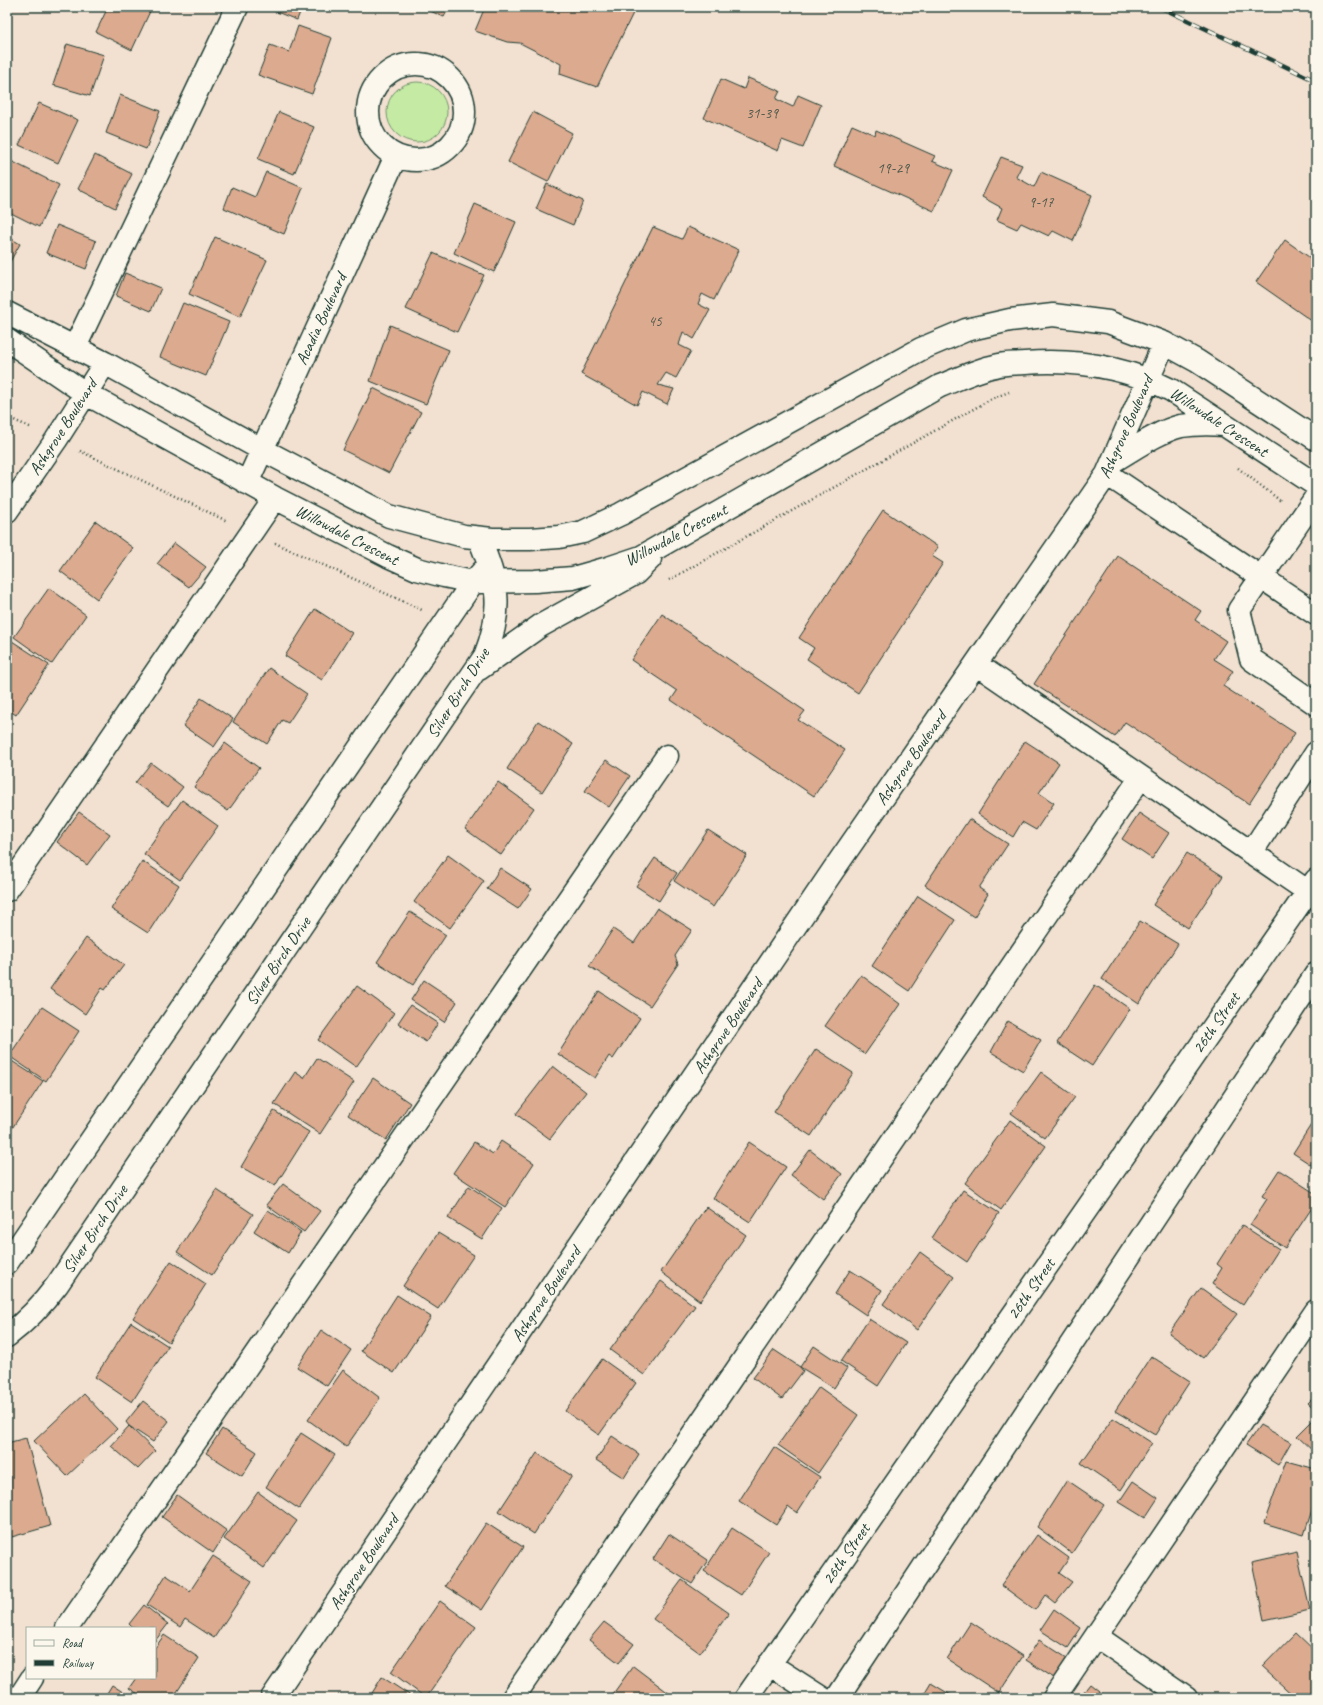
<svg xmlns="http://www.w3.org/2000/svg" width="1323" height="1705" font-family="Caveat,sans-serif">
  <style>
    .green { fill: #c4eaa4; stroke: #72946c }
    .building { fill: #dcaa8f; stroke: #1f3d34 }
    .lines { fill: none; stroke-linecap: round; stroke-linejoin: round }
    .minor-casing { stroke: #1f3d34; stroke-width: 25 }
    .path { stroke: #1f3d34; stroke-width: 2.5; stroke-dasharray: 1 3; stroke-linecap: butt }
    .minor { stroke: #fbf7ec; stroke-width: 22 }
    .rail-casing { stroke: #1f3d34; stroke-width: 4.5 }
    .rail { stroke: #fbf7ec; stroke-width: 3; stroke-dasharray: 9; stroke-linecap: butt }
    .labels { text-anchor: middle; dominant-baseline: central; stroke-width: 3; stroke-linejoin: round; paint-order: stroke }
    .number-label { font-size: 15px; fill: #4e584b }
    .street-label { font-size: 17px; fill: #1f3d34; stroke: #fbf7ec }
  </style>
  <rect width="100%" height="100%" fill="#f2e0d0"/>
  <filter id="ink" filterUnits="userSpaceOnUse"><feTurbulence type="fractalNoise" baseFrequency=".025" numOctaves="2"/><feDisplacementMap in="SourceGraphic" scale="8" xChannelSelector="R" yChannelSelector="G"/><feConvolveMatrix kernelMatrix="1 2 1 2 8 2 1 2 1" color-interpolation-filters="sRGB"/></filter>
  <g filter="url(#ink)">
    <!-- green -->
    <path class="green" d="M387 112a30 30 0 1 1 60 0a30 30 0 1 1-60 0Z"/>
    <!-- building -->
    <path class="building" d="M 108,7 L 152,7 L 132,50 L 96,32 Z
      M 264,7 L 302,7 L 297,20 Z
      M 421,7 L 449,7 L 444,17 Z
      M 485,7 L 636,7 L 597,87 L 560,74 L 561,64 L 520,43 L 507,42 L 475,31 Z
      M 298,26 L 332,38 L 312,94 L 258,75 L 270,45 L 289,52 Z
      M 67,44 L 104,55 L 90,96 L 53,85 Z
      M 748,78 L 780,91 L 776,99 L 793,107 L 798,95 L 821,105 L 803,148 L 782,140 L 778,151 L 704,118 L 721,79 L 744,89 Z
      M 120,95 L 160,111 L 146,149 L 106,133 Z
      M 39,103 L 78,120 L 58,163 L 19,145 Z
      M 279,112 L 314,127 L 294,174 L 258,159 Z
      M 533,112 L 572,133 L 548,182 L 508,162 Z
      M 852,125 L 875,135 L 876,130 L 935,156 L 932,161 L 953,170 L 934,211 L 834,166 Z
      M 95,155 L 132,174 L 115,208 L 78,189 Z
      M 1001,157 L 1022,165 L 1016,177 L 1034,187 L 1041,172 L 1092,195 L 1073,241 L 1053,231 L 1049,236 L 1021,223 L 1017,229 L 997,220 L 1002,208 L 982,197 Z
      M 11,161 L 59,185 L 39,227 L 7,211 L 7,170 Z
      M 266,172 L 303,188 L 284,234 L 224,208 L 232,187 L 255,197 Z
      M 547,184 L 583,201 L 573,225 L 536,209 Z
      M 475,204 L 516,222 L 494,272 L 454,253 Z
      M 57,225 L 96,241 L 86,269 L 46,253 Z
      M 653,227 L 682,239 L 688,227 L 739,250 L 714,300 L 702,294 L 698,304 L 710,310 L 694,339 L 683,332 L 679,345 L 691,351 L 676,378 L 666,373 L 658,385 L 674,389 L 667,404 L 643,392 L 637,405 L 581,374 Z
      M 7,236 L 20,244 L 7,267 Z
      M 215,237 L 267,260 L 240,317 L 189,294 Z
      M 1285,240 L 1316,262 L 1316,324 L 1256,282 Z
      M 433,253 L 484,275 L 457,332 L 406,309 Z
      M 125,273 L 161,288 L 151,311 L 116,296 Z
      M 183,303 L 229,322 L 206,376 L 160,357 Z
      M 390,325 L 449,350 L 426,404 L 370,381 Z
      M 373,388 L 421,412 L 389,473 L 343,450 Z
      M 883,510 L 938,547 L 932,556 L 943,563 L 858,693 L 807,659 L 814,648 L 799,638 Z
      M 96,521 L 133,548 L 97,599 L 60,571 Z
      M 174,543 L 206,567 L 189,587 L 157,564 Z
      M 1118,556 L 1201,611 L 1195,620 L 1226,641 L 1214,659 L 1233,671 L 1223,686 L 1295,733 L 1249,804 L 1125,722 L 1115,737 L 1034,684 Z
      M 49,588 L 86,615 L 52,664 L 14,637 Z
      M 315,609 L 352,633 L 322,680 L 285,656 Z
      M 662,614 L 805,711 L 798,720 L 845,750 L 814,796 L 671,700 L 677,691 L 631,660 Z
      M 12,641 L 49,665 L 16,715 L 7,709 L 7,648 Z
      M 269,668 L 307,694 L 288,723 L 282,720 L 267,744 L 233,722 Z
      M 201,698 L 233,719 L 214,747 L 183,726 Z
      M 538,721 L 573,744 L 542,792 L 507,769 Z
      M 1025,741 L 1059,763 L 1039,793 L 1054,803 L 1036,830 L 1022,822 L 1013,837 L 978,814 Z
      M 225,743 L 259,768 L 228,811 L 194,787 Z
      M 606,760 L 630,776 L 609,807 L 585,791 Z
      M 151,763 L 183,787 L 168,806 L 135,783 Z
      M 498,782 L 534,808 L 501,855 L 465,829 Z
      M 182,800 L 218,826 L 180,880 L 144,854 Z
      M 79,812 L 110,834 L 87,865 L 57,842 Z
      M 1139,813 L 1169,833 L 1152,859 L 1122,839 Z
      M 969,819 L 1008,844 L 979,888 L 988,894 L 974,917 L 925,885 Z
      M 708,830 L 747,855 L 713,907 L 674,881 Z
      M 1187,853 L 1223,876 L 1188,928 L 1153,905 Z
      M 448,855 L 484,881 L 450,928 L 414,902 Z
      M 655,858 L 677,873 L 659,901 L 636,886 Z
      M 142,861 L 179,885 L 148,933 L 111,909 Z
      M 500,868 L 532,889 L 518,909 L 487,889 Z
      M 918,896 L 955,920 L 909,991 L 872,966 Z
      M 657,908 L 692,930 L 675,956 L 678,964 L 650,1006 L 589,966 L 613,929 L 634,943 Z
      M 410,912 L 446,935 L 413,985 L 377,962 Z
      M 1140,921 L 1178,944 L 1139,1004 L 1102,979 Z
      M 86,938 L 124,965 L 105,990 L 102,988 L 85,1014 L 50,989 Z
      M 861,975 L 900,1004 L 865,1054 L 825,1026 Z
      M 424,980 L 457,1002 L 444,1022 L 411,1000 Z
      M 1095,985 L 1130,1009 L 1092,1066 L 1057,1043 Z
      M 357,986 L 394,1013 L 356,1067 L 318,1040 Z
      M 599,991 L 640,1018 L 613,1059 L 609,1056 L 595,1078 L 558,1054 Z
      M 410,1005 L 438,1023 L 426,1042 L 398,1023 Z
      M 42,1007 L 79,1031 L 46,1081 L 9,1056 Z
      M 1008,1021 L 1041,1040 L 1023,1071 L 991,1052 Z
      M 816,1049 L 853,1073 L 811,1136 L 774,1112 Z
      M 7,1058 L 43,1081 L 7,1136 Z
      M 317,1058 L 354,1082 L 320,1134 L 274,1104 L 295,1072 L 304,1078 Z
      M 553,1066 L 586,1092 L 550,1139 L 516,1114 Z
      M 1041,1072 L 1075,1097 L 1045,1138 L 1011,1113 Z
      M 373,1078 L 410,1103 L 386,1140 L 348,1115 Z
      M 274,1111 L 309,1132 L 275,1186 L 241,1167 Z
      M 1316,1117 L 1316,1168 L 1293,1153 Z
      M 1010,1120 L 1046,1146 L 1001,1210 L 965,1183 Z
      M 501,1141 L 534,1163 L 505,1207 L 453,1173 L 474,1142 L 493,1154 Z
      M 749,1142 L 786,1167 L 750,1222 L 713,1198 Z
      M 810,1150 L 842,1174 L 823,1199 L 791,1175 Z
      M 1279,1170 L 1316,1194 L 1316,1202 L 1285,1248 L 1250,1225 L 1267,1199 L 1262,1196 Z
      M 283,1184 L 320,1211 L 304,1232 L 266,1205 Z
      M 469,1186 L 502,1208 L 482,1239 L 448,1218 Z
      M 217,1190 L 253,1214 L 212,1275 L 177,1252 Z
      M 963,1190 L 999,1213 L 967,1262 L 932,1238 Z
      M 706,1207 L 746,1235 L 700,1301 L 661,1272 Z
      M 268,1210 L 301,1232 L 288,1253 L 254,1231 Z
      M 1242,1225 L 1279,1249 L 1243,1305 L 1212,1284 L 1222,1268 L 1217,1264 Z
      M 438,1233 L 474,1255 L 438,1309 L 403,1286 Z
      M 920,1252 L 954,1277 L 917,1330 L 883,1304 Z
      M 171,1261 L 206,1284 L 169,1342 L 133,1318 Z
      M 850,1270 L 882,1290 L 866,1315 L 835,1294 Z
      M 661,1281 L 695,1306 L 644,1375 L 610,1350 Z
      M 1201,1288 L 1237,1314 L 1203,1358 L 1169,1333 Z
      M 397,1295 L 431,1317 L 394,1373 L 361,1351 Z
      M 869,1319 L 906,1343 L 878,1386 L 841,1361 Z
      M 131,1322 L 168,1346 L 132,1402 L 95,1377 Z
      M 321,1330 L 351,1350 L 327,1386 L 297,1367 Z
      M 814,1346 L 847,1368 L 834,1388 L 800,1367 Z
      M 774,1350 L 800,1367 L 803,1371 L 782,1399 L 753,1378 Z
      M 1151,1356 L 1190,1381 L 1155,1435 L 1115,1411 Z
      M 602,1359 L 636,1383 L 599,1435 L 565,1411 Z
      M 343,1370 L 380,1398 L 346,1447 L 308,1420 Z
      M 819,1387 L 858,1415 L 818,1473 L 778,1445 Z
      M 84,1394 L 117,1429 L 67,1476 L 34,1441 Z
      M 1316,1395 L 1316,1410 L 1308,1403 Z
      M 143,1401 L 169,1421 L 153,1442 L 129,1426 L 126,1422 Z
      M 1316,1417 L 1316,1454 L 1297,1436 Z
      M 1113,1418 L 1152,1443 L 1121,1490 L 1081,1463 Z
      M 1260,1425 L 1291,1442 L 1278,1465 L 1246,1445 Z
      M 129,1426 L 155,1451 L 138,1469 L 111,1446 Z
      M 222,1429 L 257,1452 L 242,1476 L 206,1453 Z
      M 301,1433 L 335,1455 L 299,1509 L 266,1487 Z
      M 612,1436 L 639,1454 L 624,1478 L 596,1460 Z
      M 26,1438 L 50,1526 L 8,1538 L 7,1443 Z
      M 774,1447 L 820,1477 L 797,1513 L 788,1506 L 776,1525 L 739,1501 Z
      M 537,1453 L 572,1476 L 534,1534 L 499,1511 Z
      M 1286,1461 L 1316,1469 L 1316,1497 L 1304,1535 L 1264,1523 Z
      M 1067,1480 L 1104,1505 L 1072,1553 L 1037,1527 Z
      M 1133,1481 L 1158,1498 L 1145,1518 L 1119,1502 Z
      M 258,1492 L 297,1521 L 264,1568 L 224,1539 Z
      M 177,1495 L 227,1531 L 213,1553 L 162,1517 Z
      M 486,1523 L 523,1547 L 482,1610 L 445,1586 Z
      M 732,1528 L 769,1552 L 741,1595 L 704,1571 Z
      M 669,1534 L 708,1560 L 692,1584 L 653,1559 Z
      M 1037,1535 L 1069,1558 L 1059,1573 L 1072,1582 L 1055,1603 L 1045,1595 L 1035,1610 L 1001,1585 Z
      M 1297,1552 L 1310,1610 L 1264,1620 L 1252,1562 Z
      M 213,1556 L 252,1581 L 214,1638 L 185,1619 L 180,1627 L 147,1605 L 166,1575 L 190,1591 Z
      M 682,1580 L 729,1613 L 700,1653 L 653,1619 Z
      M 440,1601 L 476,1627 L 426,1698 L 391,1672 Z
      M 144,1605 L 168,1624 L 155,1641 L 155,1628 L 133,1628 L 129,1624 Z
      M 1054,1609 L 1081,1628 L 1068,1648 L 1040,1630 Z
      M 604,1622 L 634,1644 L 619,1663 L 589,1640 Z
      M 971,1622 L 1023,1656 L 999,1693 L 947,1659 Z
      M 1295,1633 L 1316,1653 L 1316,1698 L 1296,1698 L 1262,1667 Z
      M 164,1635 L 199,1658 L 173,1698 L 144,1698 L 129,1688 L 136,1678 L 155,1678 L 155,1648 Z
      M 1039,1640 L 1067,1658 L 1054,1678 L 1026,1660 Z
      M 633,1666 L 674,1697 L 673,1698 L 610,1698 Z
      M 382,1677 L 414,1698 L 369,1698 Z
      M 931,1683 L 956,1698 L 922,1698 Z
      M 1090,1684 L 1108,1698 L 1079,1698 Z
      M 112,1685 L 132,1698 L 104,1698 Z"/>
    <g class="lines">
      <!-- minor casing -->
      <g class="minor-casing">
        <path id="minor" d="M368 112a48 48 0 1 1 96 0a48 48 0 1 1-96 0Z
          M 7,313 L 105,363 L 261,449 L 389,516 L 464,536 L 492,539 L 530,539 L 559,537 L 583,532 L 621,514 L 921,349 L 966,330 L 1010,320 L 1053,315 L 1108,322 L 1164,343 L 1197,361 L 1316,439
          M 7,340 L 85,393 L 275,498 L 388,556 L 417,569 L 444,576 L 473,582 L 535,581 L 573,578 L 608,568 L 641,557 L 940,386 C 958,379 976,370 995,366 C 1004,363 1015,364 1025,363 C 1077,359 1125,367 1171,390 L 1316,485
          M 75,347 L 237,7
          M 1113,461 C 1134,449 1157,432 1181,426 C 1195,424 1210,424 1224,425
          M 1107,474 L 1316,614
          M 247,483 L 396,156
          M 1316,497 L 1239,610 L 1251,659 L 1316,704
          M 7,511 L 56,440 L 105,363
          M 976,664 L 1316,897
          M 479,669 L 540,626 L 636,573 L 650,559
          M 1251,853 L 1316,753
          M 7,890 L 275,498
          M 7,1263 L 473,582 L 482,572
          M 7,1336 C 27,1321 42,1305 57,1285 L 485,656 C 504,607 498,584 479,538
          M 67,1628 L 667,756
          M 1096,1636 L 1186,1698
          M 769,1664 L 822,1698
          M 19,1698 L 32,1678
          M 272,1698 L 834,869 L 1107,474 L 1164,343
          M 513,1698 L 1141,777
          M 746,1698 L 1316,880
          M 837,1698 L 1316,974
          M 1054,1698 L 1316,1311"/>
      </g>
      <!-- path -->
      <path class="path" d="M 7,417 L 32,428
        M 80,451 L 227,521
        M 1238,468 L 1282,502
        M 275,543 L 422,610
        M 669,580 L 993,398 L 1009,392"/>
      <!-- minor -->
      <use href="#minor" class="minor"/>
      <!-- rail casing -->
      <g class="rail-casing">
        <path id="rail" d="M 1160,7 L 1316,81"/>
      </g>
      <!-- rail -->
      <use href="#rail" class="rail"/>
    </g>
  </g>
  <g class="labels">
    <!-- number labels -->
    <g class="number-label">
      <text x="762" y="113">31-39</text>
      <text x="893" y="168">19-29</text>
      <text x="1041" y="202">9-17</text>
      <text x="655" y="321">45</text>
    </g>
    <!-- street labels -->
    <g class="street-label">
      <text transform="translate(321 319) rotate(-65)">Acadia Boulevard</text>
      <text transform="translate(1219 422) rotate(33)">Willowdale Crescent</text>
      <text transform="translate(63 427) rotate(-57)">Ashgrove Boulevard</text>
      <text transform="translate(1126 427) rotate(-66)">Ashgrove Boulevard</text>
      <text transform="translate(347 535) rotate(27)">Willowdale Crescent</text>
      <text transform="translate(676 535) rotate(-28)">Willowdale Crescent</text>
      <text transform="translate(458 693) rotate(-58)">Silver Birch Drive</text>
      <text transform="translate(911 758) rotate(-55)">Ashgrove Boulevard</text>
      <text transform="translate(278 961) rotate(-56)">Silver Birch Drive</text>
      <text transform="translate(1216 1023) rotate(-55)">26th Street</text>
      <text transform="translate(728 1026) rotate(-56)">Ashgrove Boulevard</text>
      <text transform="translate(95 1229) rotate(-56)">Silver Birch Drive</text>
      <text transform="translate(1031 1289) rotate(-55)">26th Street</text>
      <text transform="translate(546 1294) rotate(-56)">Ashgrove Boulevard</text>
      <text transform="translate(846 1554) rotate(-55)">26th Street</text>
      <text transform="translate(364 1562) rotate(-56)">Ashgrove Boulevard</text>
    </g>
  </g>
  <!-- margin -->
  <rect width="1323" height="1705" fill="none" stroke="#fbf7ec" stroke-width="24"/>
  <rect x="12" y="12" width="1299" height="1681" fill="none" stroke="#1f3d34" stroke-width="1.5" filter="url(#ink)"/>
  <!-- legend -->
  <rect x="26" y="1627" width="130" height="52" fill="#fbf7ec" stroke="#a3ada2"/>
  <rect x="34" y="1640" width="20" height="6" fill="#fbf7ec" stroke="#a3ada2"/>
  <text x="62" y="1647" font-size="12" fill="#1f3d34">Road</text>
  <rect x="34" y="1660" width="20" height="6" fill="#1f3d34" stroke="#a3ada2"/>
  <text x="62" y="1667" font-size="12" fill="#1f3d34">Railway</text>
</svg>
